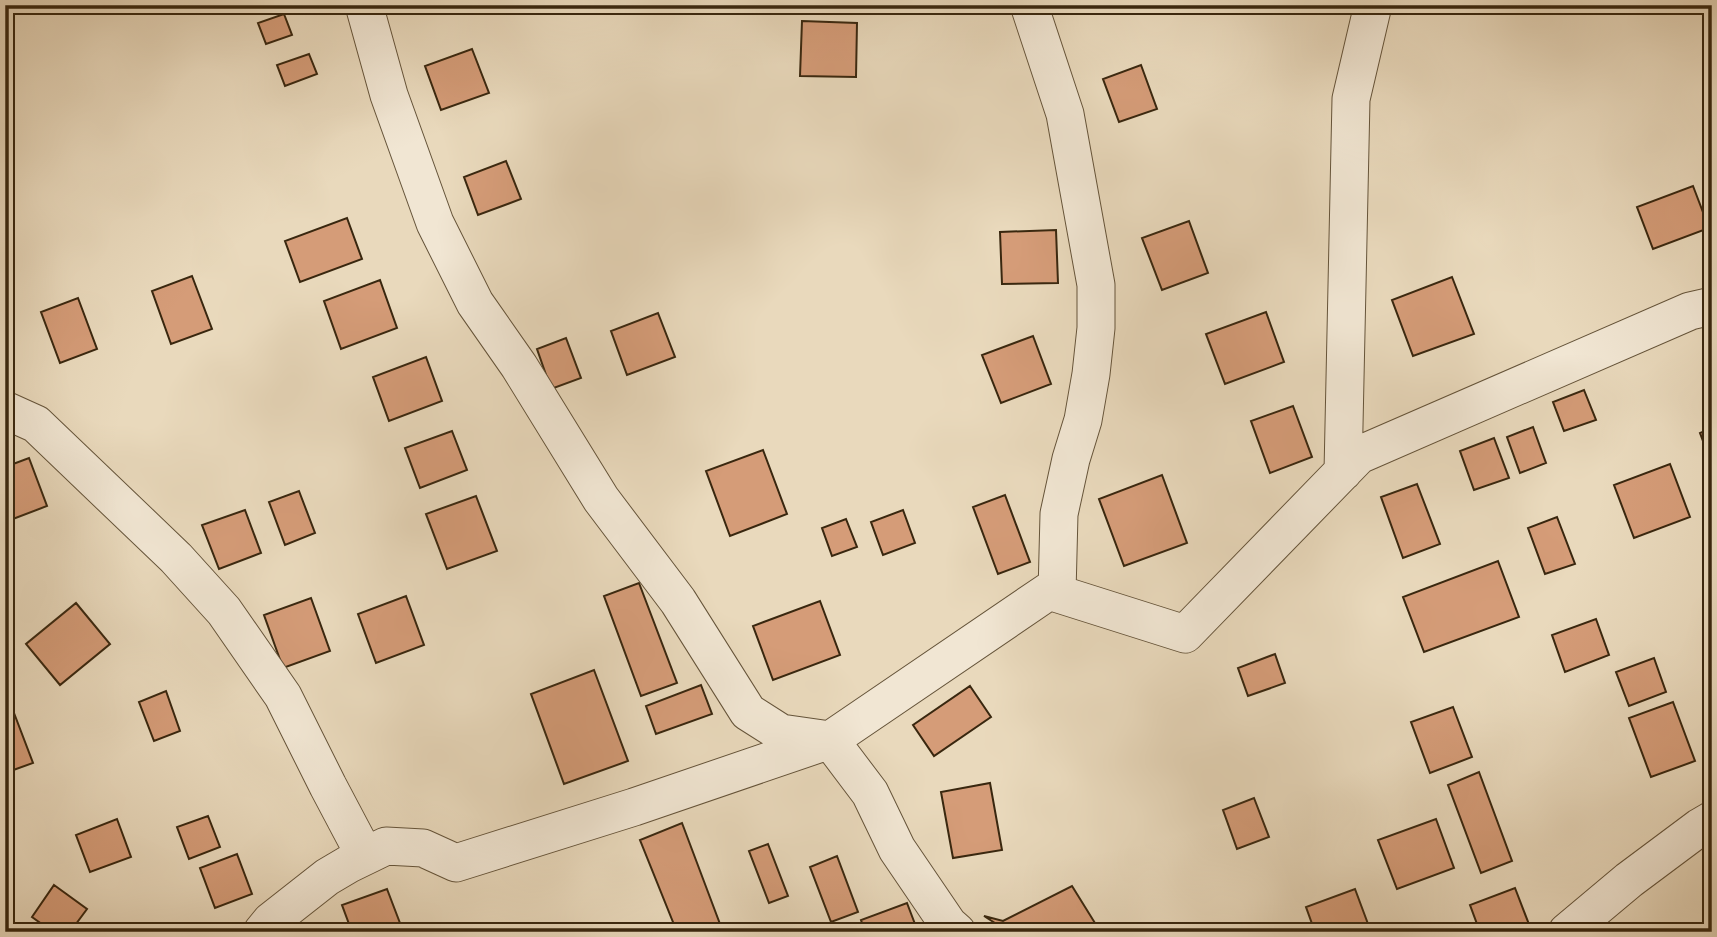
<svg xmlns="http://www.w3.org/2000/svg" width="1717" height="937" font-family="'IM FELL Great Primer',serif">
  <style>
    .building { fill: #d59c78; stroke: #39270f; stroke-width: 2 }
    .lines { fill: none; stroke-linecap: round; stroke-linejoin: round }
    .minor-casing { stroke: #65543a; stroke-width: 39 }
    .minor { stroke: #f1e6d3; stroke-width: 37 }
  </style>
  <rect width="100%" height="100%" fill="#e9d9bc"/>
  <filter id="stains"><feTurbulence type="fractalNoise" baseFrequency=".00286" numOctaves="4"/><feColorMatrix values="0 0 0 0 .2 0 0 0 0 .09 0 0 0 0 .02 0 0 0 .5 -.17"/></filter>
  <radialGradient id="worn" r=".72"><stop offset=".6" stop-color="#630" stop-opacity="0"/><stop offset="1" stop-color="#630" stop-opacity=".3"/></radialGradient>
  <!-- building -->
  <path class="building" d="M 284,14 L 292,35 L 266,44 L 258,23 Z
    M 802,21 L 857,23 L 856,77 L 800,76 Z
    M 472,49 L 489,93 L 441,110 L 425,66 Z
    M 309,54 L 317,74 L 285,86 L 277,65 Z
    M 1141,65 L 1157,109 L 1119,122 L 1103,79 Z
    M 506,161 L 521,199 L 478,215 L 464,177 Z
    M 1693,186 L 1709,228 L 1653,249 L 1637,207 Z
    M 347,218 L 362,259 L 300,282 L 285,241 Z
    M 1189,221 L 1208,273 L 1162,290 L 1142,238 Z
    M 1056,230 L 1058,283 L 1002,284 L 1000,232 Z
    M 192,276 L 212,329 L 171,344 L 152,291 Z
    M 1452,277 L 1474,334 L 1413,356 L 1392,300 Z
    M 380,280 L 397,328 L 341,349 L 324,301 Z
    M 78,298 L 97,349 L 60,363 L 41,312 Z
    M 1266,312 L 1284,362 L 1225,384 L 1206,334 Z
    M 658,313 L 675,357 L 627,375 L 611,331 Z
    M 1033,336 L 1051,384 L 1001,403 L 982,355 Z
    M 566,338 L 581,378 L 551,389 L 537,349 Z
    M 426,357 L 442,401 L 389,421 L 373,377 Z
    M 1584,390 L 1596,420 L 1564,431 L 1553,402 Z
    M 1293,406 L 1312,457 L 1270,473 L 1251,421 Z
    M 1533,427 L 1546,463 L 1520,473 L 1507,437 Z
    M 1712,428 L 1712,465 L 1700,433 Z
    M 452,431 L 467,470 L 420,488 L 405,448 Z
    M 1494,438 L 1509,478 L 1474,490 L 1460,451 Z
    M 763,450 L 787,514 L 730,536 L 706,471 Z
    M 29,458 L 47,506 L 5,522 L 5,467 Z
    M 1670,464 L 1690,517 L 1634,538 L 1614,485 Z
    M 1162,475 L 1187,543 L 1124,566 L 1099,499 Z
    M 1417,484 L 1440,544 L 1403,558 L 1381,497 Z
    M 299,491 L 315,533 L 285,545 L 269,502 Z
    M 1005,495 L 1030,562 L 998,574 L 973,507 Z
    M 476,496 L 497,551 L 447,569 L 426,514 Z
    M 245,510 L 261,553 L 219,569 L 202,525 Z
    M 903,510 L 915,543 L 883,555 L 871,522 Z
    M 1557,517 L 1575,564 L 1545,574 L 1528,528 Z
    M 846,519 L 857,547 L 832,556 L 822,528 Z
    M 1498,561 L 1519,617 L 1424,652 L 1403,597 Z
    M 639,583 L 677,683 L 641,696 L 604,596 Z
    M 406,596 L 424,645 L 376,663 L 358,614 Z
    M 311,598 L 330,651 L 283,668 L 264,615 Z
    M 820,601 L 840,655 L 773,680 L 753,626 Z
    M 76,603 L 110,644 L 60,685 L 26,644 Z
    M 1596,619 L 1609,655 L 1565,672 L 1552,635 Z
    M 1275,654 L 1285,683 L 1248,696 L 1238,668 Z
    M 1654,658 L 1666,692 L 1629,706 L 1616,672 Z
    M 594,670 L 628,761 L 564,784 L 531,694 Z
    M 701,685 L 712,714 L 656,734 L 646,706 Z
    M 970,686 L 991,717 L 934,756 L 913,725 Z
    M 166,691 L 180,731 L 154,741 L 139,702 Z
    M 1673,702 L 1695,761 L 1651,777 L 1629,718 Z
    M 1453,707 L 1472,757 L 1430,773 L 1411,722 Z
    M 14,713 L 33,763 L 5,773 L 5,716 Z
    M 1479,772 L 1512,861 L 1481,873 L 1448,785 Z
    M 990,783 L 1002,850 L 953,858 L 941,792 Z
    M 1254,798 L 1269,837 L 1237,849 L 1223,810 Z
    M 208,816 L 220,847 L 189,859 L 177,827 Z
    M 117,819 L 131,857 L 90,872 L 76,835 Z
    M 1436,819 L 1454,868 L 1397,889 L 1378,840 Z
    M 682,823 L 723,932 L 677,932 L 640,840 Z
    M 768,844 L 788,896 L 769,903 L 749,851 Z
    M 237,854 L 252,894 L 215,908 L 200,868 Z
    M 837,856 L 858,912 L 831,922 L 810,867 Z
    M 54,885 L 87,909 L 70,932 L 53,932 L 32,917 Z
    M 1072,886 L 1095,923 L 1086,932 L 1009,932 L 984,916 L 1003,921 Z
    M 1515,888 L 1530,927 L 1518,932 L 1480,932 L 1470,905 Z
    M 387,889 L 403,931 L 352,932 L 342,905 Z
    M 1355,889 L 1371,932 L 1315,932 L 1306,907 Z
    M 907,903 L 918,932 L 865,932 L 861,920 Z"/>
  <g class="lines">
    <!-- minor casing -->
    <g class="minor-casing">
      <path id="minor" d="M 364,5 L 389,95 L 435,223 L 475,303 L 519,366 L 601,499 L 678,601 L 748,712 L 781,733 L 830,740 L 870,793 L 897,849 L 948,924 L 957,932
        M 1029,5 L 1065,114 L 1096,285 L 1096,328 L 1091,374 L 1083,420 L 1071,459 L 1059,514 L 1057,593
        M 5,410 L 36,424 L 176,558 L 224,611 L 283,696 L 328,786 L 365,856
        M 1343,472 L 1351,99 L 1373,5
        M 262,932 L 271,921 L 327,877 L 349,864 L 386,846 L 423,848 L 456,863 L 634,807 L 830,740 L 1049,591 L 1185,634 L 1359,455 L 1690,311 L 1712,306
        M 1567,932 L 1629,880 L 1700,827 L 1712,820"/>
    </g>
    <!-- minor -->
    <use href="#minor" class="minor"/>
  </g>
  <!-- margin -->
  <rect width="1717" height="937" fill="none" stroke="#e9d9bc" stroke-width="28"/>
  <rect x="7" y="7" width="1703" height="923" fill="none" stroke="#39270f" stroke-width="3.5"/>
  <rect x="14" y="14" width="1689" height="909" fill="none" stroke="#39270f" stroke-width="2"/>
  <rect width="100%" height="100%" filter="url(#stains)"/>
  <rect width="100%" height="100%" fill="url(#worn)"/>
</svg>
